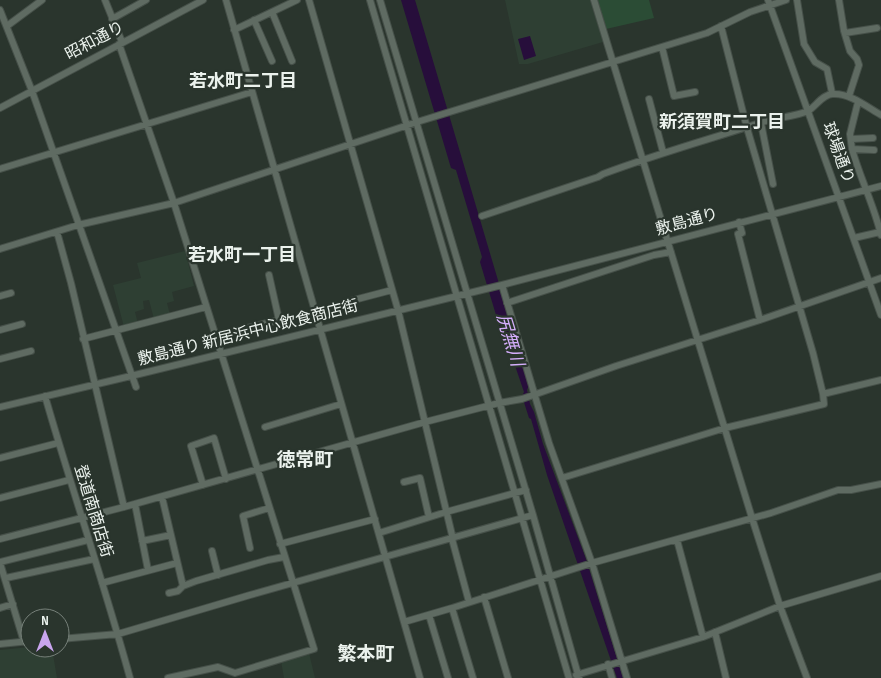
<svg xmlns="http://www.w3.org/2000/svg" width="881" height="678" font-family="'Sofia Sans Condensed','Noto Sans JP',sans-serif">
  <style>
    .built { fill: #2e3f33 }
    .green { fill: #2b4c35 }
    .water { fill: #270e3b }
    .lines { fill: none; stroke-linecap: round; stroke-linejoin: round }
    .minor-casing { stroke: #465049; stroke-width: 8 }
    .minor { stroke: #5f6b62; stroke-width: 6 }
    .labels { text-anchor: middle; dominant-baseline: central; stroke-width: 4.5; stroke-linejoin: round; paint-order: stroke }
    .street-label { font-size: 16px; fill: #ebf2ed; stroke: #2a352d }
    .neighbourhood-label { font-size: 18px; font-weight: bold; fill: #ebf2ed; stroke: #2a352d }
    .water-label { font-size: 18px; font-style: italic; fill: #d4aefb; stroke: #2a352d }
    .quarter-label { font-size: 19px; font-weight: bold; fill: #ebf2ed; stroke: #2a352d }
  </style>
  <rect width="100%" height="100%" fill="#2a352d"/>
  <!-- built -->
  <path class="built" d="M 505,0 L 590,0 L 603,42 L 528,64 L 519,64 Z
    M 185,251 L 194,286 L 172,292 L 174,301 L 167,303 L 170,315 L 154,319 L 149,300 L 143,301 L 144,309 L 135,312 L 138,324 L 124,327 L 113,285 L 141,278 L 137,263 Z
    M 30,647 L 52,648 L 57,678 L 0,678 L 0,650 Z
    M 309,653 L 315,678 L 284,678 L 281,661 Z"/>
  <!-- green -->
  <path class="green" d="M 597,0 L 649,0 L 654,18 L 606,29 Z"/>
  <!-- water -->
  <path class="water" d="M 401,0 L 415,0 L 529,385 L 527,390 L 530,404 L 534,412 L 543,444 L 586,559 L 623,678 L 617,678 L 547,475 L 531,419 L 529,418 L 522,396 L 524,392 L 508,345 L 503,338 L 480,262 L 482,257 L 456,170 L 451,168 Z
    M 530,36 L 536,56 L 524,60 L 518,39 Z"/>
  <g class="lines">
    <!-- minor casing -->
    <g class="minor-casing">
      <path id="minor" d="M 105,0 L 122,42
        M 226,0 L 420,678
        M 309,0 L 398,310 L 453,539
        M 370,0 L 569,678
        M 380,0 L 533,515 L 579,678
        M 594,0 L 752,518 L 780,606 L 807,678
        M 768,0 L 881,315
        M 797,0 L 804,44 L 815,62 L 827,69 L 832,93
        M 839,0 L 844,31 L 850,51 L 857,59 L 859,65 L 849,96
        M 0,10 L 32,91 L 136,387
        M 272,12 L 292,61
        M 112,19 L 146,0
        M 254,20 L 272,61
        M 7,26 L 42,0
        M 721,26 L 747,128 L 813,353 L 823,394
        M 234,30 L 297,0
        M 845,33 L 877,28
        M 119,44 L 174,203 L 314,649 L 235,673 L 218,667 L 168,678
        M 662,47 L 674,96 L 695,92
        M 649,99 L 663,152
        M 858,102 L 850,134 L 852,149 L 874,150
        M 0,108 L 203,0
        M 761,123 L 773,184
        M 851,139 L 873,138
        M 852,149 C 860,178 874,205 881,235
        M 0,169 L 252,92
        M 482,216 L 598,177 L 603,174 C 656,154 710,139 763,122 C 776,118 797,116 808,111 C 816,106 823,94 833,94 C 850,93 867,107 881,115
        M 739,222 L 742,233 L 738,234 L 760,320
        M 57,232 L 71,283 L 124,507 L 425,422 L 499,403 L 522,399 L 616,366 L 760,320 L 881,278
        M 854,238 L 880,232
        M 0,249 L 78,225 L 174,203 L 417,122 L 707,33 L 750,12 L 786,0
        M 502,285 L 549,443 L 592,563 L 627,678
        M 0,296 L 11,293
        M 350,301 L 392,290
        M 507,303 L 654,255 L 671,252
        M 279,320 L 287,318
        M 0,330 L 22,324
        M 215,336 L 279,320 L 269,275
        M 83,339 L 206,307
        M 0,359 L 31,351
        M 45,396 C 72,490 104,583 130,678
        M 0,407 L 131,376 L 502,285 L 881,186
        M 265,427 L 341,404
        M 0,458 L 58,443
        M 562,478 L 725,428 L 824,404 L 823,394 L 881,380
        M 404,482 L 420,478 L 429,517
        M 203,485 L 191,446 L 214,438 L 226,479
        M 162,497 L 183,586
        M 0,498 L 69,480
        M 135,504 L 148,570
        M 379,533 L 446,512 L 526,490
        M 0,539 L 124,507
        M 452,539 L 469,602
        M 677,540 L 703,637
        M 142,541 L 171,535
        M 280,544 L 375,519
        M 250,548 L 243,516 L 269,508
        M 212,551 L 218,575
        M 0,562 L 88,540
        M 0,563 L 24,642
        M 6,578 L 94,559
        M 102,583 L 177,563
        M 169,593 L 178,591 L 183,586 L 196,581 L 268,560 L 284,557
        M 484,597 L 508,678
        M 0,608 L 13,604
        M 452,608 L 473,678
        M 429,615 L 448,678
        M 404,622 L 452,608 L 592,563 L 771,513 L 838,490 L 851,490 L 881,484
        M 715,632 L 726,678
        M 60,639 L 118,634 L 250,595 L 533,515
        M 0,644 L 30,641
        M 608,664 L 612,678
        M 576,675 L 703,637 L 780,606 L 881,576"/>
    </g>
    <!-- minor -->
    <use href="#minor" class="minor"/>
  </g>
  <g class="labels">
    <!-- street labels -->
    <g class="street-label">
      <text transform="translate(95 41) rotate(-28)">昭和通り</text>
      <text transform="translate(838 153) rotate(70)">球場通り</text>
      <text transform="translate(687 222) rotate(-15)">敷島通り</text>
      <text transform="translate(248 333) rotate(-14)">敷島通り 新居浜中心飲食商店街</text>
      <text transform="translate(93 511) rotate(73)">登道南商店街</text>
    </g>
    <!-- neighbourhood labels -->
    <g class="neighbourhood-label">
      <text x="243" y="81">若水町二丁目</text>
      <text x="722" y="122">新須賀町二丁目</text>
      <text x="242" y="255">若水町一丁目</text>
    </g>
    <!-- water labels -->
    <g class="water-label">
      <text transform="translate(510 340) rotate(73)">尻無川</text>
    </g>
    <!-- quarter labels -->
    <g class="quarter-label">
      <text x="305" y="460">徳常町</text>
      <text x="366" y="654">繁本町</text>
    </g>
  </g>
  <!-- north arrow -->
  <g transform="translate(45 633)"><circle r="24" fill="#2a352d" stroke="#77817a"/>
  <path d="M0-4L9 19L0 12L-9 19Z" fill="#c9a5ee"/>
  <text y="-8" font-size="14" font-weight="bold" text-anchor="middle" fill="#ebf2ed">N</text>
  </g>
</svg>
